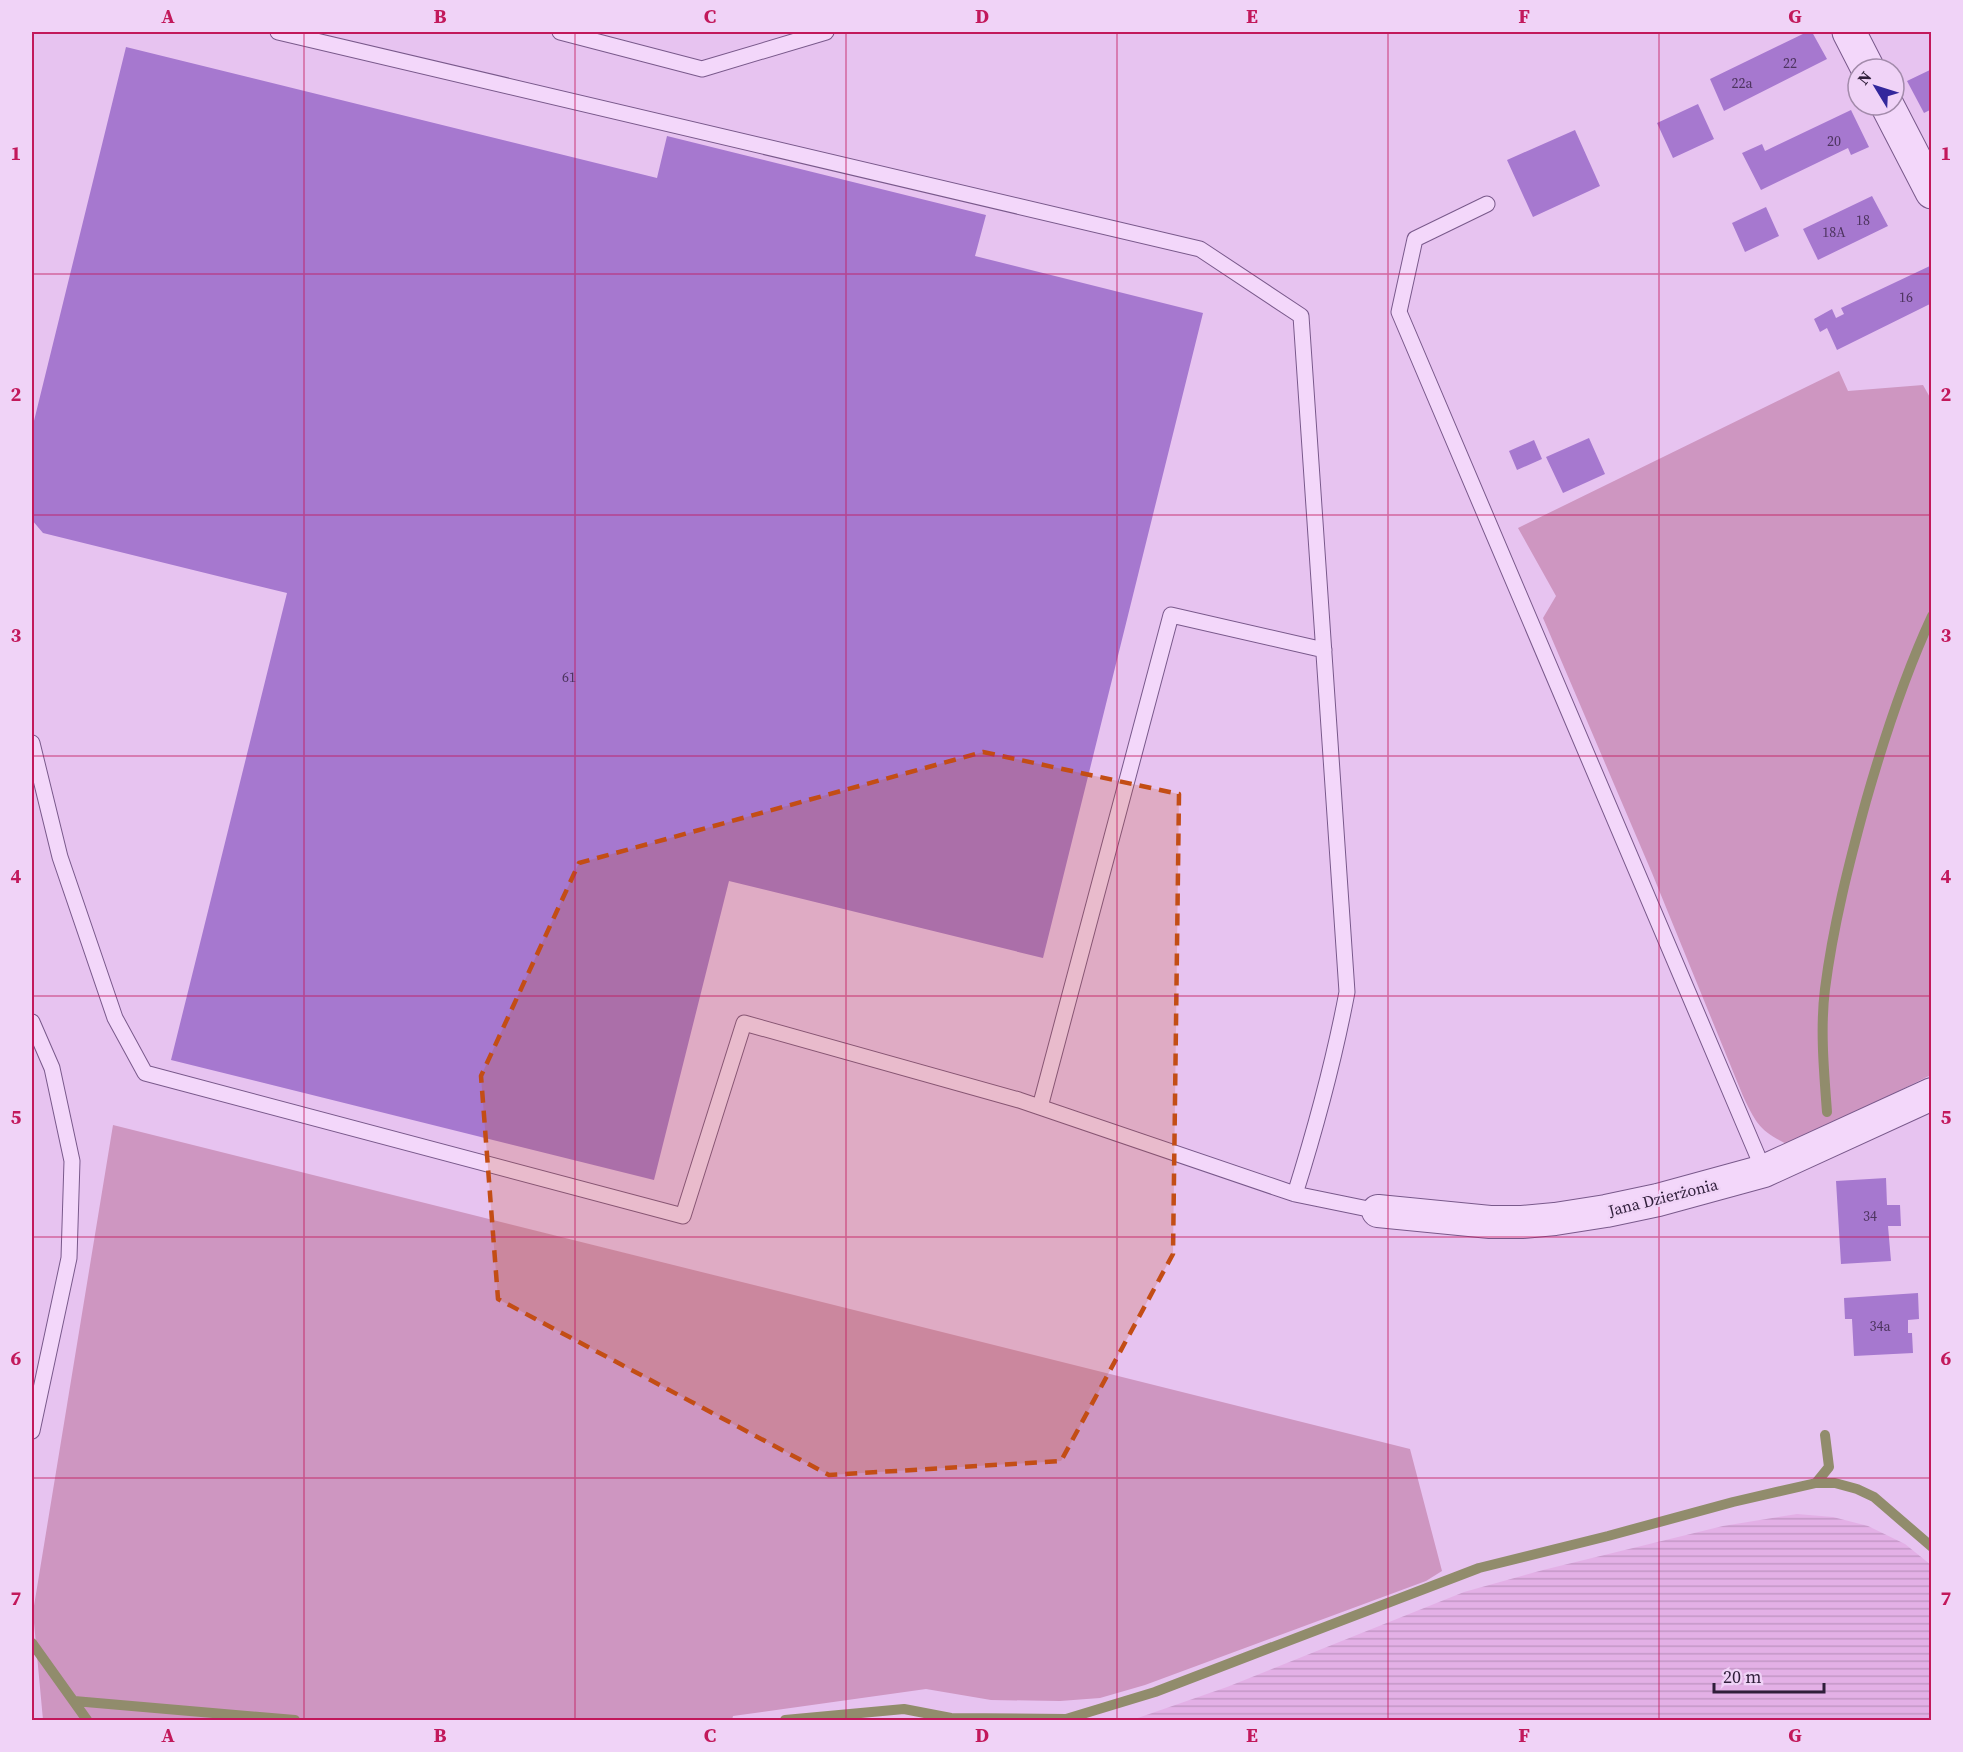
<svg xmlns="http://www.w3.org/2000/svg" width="1963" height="1752" font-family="'Source Serif 4',serif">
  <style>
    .farmland { fill: url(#farmland-rules) }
    .grass { fill: #ce96c1 }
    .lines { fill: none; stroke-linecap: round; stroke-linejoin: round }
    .stream { stroke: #918c6c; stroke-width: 10 }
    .building { fill: #a678cf }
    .service-casing { stroke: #79598b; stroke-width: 17 }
    .minor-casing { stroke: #79598b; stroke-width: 34 }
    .tertiary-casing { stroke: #79598b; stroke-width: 35 }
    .service { stroke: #f3d7fa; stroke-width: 15 }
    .minor { stroke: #f3d7fa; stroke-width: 32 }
    .tertiary { stroke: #f3d7fa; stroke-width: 33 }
    .marked { fill: #c34d15; fill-opacity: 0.2; stroke: #c34d15; stroke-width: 4.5; stroke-dasharray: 12 8; stroke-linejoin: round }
    .grid { fill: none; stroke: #c2185b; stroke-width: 1.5; stroke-opacity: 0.55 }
    .labels { text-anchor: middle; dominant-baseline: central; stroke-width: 5; stroke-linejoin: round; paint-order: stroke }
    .number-label { font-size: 14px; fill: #4d345f }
    .street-label { font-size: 16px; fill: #2f1e3a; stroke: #f0d3f7 }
    .neatline { fill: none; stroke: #c2185b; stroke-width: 2 }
    .grid-label { font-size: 20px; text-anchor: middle; font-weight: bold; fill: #c2185b }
  </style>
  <defs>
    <pattern id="farmland-rules" width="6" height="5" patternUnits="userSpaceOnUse" patternTransform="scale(1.5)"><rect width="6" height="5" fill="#e3b0e6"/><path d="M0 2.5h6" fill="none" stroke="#c397c6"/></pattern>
  </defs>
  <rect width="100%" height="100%" fill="#e7c3f0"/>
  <!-- farmland -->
  <path class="farmland" d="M 1797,1514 L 1833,1517 L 1868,1526 L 1905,1544 L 1931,1565 L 1931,1720 L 1132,1720 L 1227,1687 L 1464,1592 L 1543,1570 L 1723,1526 Z"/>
  <!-- grass -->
  <path class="grass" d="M 1839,371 L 1848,391 L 1923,385 L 1932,401 L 1931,1075 L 1789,1145 C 1761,1132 1756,1124 1743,1096 L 1652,873 L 1543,618 L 1556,596 L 1518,528 Z
    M 113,1125 L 1410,1449 L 1442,1571 L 1426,1581 L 1145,1685 L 1100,1698 L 1060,1701 L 991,1700 L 926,1689 L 733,1716 L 732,1720 L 43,1720 L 33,1612 Z"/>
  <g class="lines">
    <!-- stream -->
    <path class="stream" d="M 1827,1112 C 1824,1072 1820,1029 1825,989 C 1833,926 1849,863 1866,801 C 1884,738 1904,676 1932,616
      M 1816,1483 L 1829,1467 L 1825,1435
      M 32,1643 L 87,1720
      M 74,1701 L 295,1720
      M 785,1720 L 904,1709 L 951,1718 L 1066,1719 L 1155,1692 L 1479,1568 L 1608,1536 L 1733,1502 L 1816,1483 L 1835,1483 L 1857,1489 L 1874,1497 L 1932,1547"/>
  </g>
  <!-- building -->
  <path class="building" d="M 1807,32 L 1812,32 L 1827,59 L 1724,111 L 1710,79 Z
    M 126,47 L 657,178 L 667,136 L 986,215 L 975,256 L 1203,313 L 1043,958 L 729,881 L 654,1180 L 171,1060 L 287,593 L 43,533 L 32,520 L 32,429 Z
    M 1932,69 L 1932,109 L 1924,113 L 1907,81 Z
    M 1698,104 L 1714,139 L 1673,158 L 1657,123 Z
    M 1851,110 L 1869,147 L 1851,155 L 1848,148 L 1761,190 L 1742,153 L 1762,144 L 1765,151 Z
    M 1575,130 L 1600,186 L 1533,217 L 1507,160 Z
    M 1872,196 L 1888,226 L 1818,260 L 1803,229 Z
    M 1766,207 L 1779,236 L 1745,252 L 1732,223 Z
    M 1932,265 L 1932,303 L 1837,350 L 1827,328 L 1820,332 L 1814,319 L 1832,309 L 1836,318 L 1844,314 L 1841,308 Z
    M 1589,438 L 1605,474 L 1563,493 L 1546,457 Z
    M 1534,440 L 1542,459 L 1517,470 L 1509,451 Z
    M 1886,1178 L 1887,1205 L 1900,1205 L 1901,1226 L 1888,1226 L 1891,1261 L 1841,1264 L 1836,1181 Z
    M 1918,1293 L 1919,1319 L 1908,1320 L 1908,1333 L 1912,1333 L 1913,1353 L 1854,1356 L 1852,1319 L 1845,1319 L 1844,1298 Z"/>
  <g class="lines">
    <!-- service casing -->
    <g class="service-casing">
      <path id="service" d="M 278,32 L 1200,249 L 1301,316 L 1347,992 C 1334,1061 1316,1127 1295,1194 L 1378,1211
        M 560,32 L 702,69 L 826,32
        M 1487,204 L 1415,239 L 1399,312 L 1764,1171
        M 32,743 L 60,857 L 115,1018 L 145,1073 L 683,1216 L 744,1023 L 1019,1100 L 1295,1194
        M 32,1022 L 52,1068 L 72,1161 L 69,1258 L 32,1431
        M 1040,1107 L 1171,615 L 1324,650"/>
    </g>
    <!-- minor casing -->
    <g class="minor-casing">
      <path id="minor" d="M 1378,1211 L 1490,1222 L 1522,1222 L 1555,1219 L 1606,1211 L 1658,1200 L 1764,1171 L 1932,1094"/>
    </g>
    <!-- tertiary casing -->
    <g class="tertiary-casing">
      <path id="tertiary" d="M 1849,32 L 1868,69
        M 1887,105 L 1932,192"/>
    </g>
    <!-- service -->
    <use href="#service" class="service"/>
    <!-- minor -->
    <use href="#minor" class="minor"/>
    <!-- tertiary -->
    <use href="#tertiary" class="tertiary"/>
  </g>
  <!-- marked area -->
  <path class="marked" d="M 983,752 L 1179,794 L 1173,1254 L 1061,1461 L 829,1475 L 498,1299 L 481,1076 L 579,863 Z"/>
  <!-- grid -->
  <path class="grid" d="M 304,32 L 304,1720M 575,32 L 575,1720M 846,32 L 846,1720M 1117,32 L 1117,1720M 1388,32 L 1388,1720M 1659,32 L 1659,1720M 32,274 L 1932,274M 32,515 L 1932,515M 32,756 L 1932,756M 32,996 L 1932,996M 32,1237 L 1932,1237M 32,1478 L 1932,1478"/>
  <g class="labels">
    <!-- number labels -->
    <g class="number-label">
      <text x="1790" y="63">22</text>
      <text x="1742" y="83">22a</text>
      <text x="1834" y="141">20</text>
      <text x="1863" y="220">18</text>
      <text x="1834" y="232">18A</text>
      <text x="1906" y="297">16</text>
      <text x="569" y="677">61</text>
      <text x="1870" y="1216">34</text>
      <text x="1880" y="1326">34a</text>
    </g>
    <!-- street labels -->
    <g class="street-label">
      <text transform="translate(1663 1197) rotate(-14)">Jana Dzierżonia</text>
    </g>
  </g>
  <!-- border -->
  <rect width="1963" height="1752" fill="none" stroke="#f0d3f7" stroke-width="66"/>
  <!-- north arrow -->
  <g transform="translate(1876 87) rotate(308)"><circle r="28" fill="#f0d3f7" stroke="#a38bab" stroke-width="1.5"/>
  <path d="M0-4.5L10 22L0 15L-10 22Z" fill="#33279c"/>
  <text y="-9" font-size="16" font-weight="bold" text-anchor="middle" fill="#2f1e3a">N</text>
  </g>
  <!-- scale -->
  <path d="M1714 1683v9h110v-9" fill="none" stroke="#2f1e3a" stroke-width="3"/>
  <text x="1723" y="1683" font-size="18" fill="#2f1e3a" stroke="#f0d3f7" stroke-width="4.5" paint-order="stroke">20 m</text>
  <rect x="33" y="33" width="1897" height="1686" class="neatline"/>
  <g class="grid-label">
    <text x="168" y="23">A</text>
    <text x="440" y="23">B</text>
    <text x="710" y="23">C</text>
    <text x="982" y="23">D</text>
    <text x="1252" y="23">E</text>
    <text x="1524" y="23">F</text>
    <text x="1795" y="23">G</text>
    <text x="16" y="160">1</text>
    <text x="1946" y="160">1</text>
    <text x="16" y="401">2</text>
    <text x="1946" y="401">2</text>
    <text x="16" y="642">3</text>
    <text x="1946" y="642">3</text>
    <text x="16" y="883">4</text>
    <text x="1946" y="883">4</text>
    <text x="16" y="1124">5</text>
    <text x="1946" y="1124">5</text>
    <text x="16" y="1365">6</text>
    <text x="1946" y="1365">6</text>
    <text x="16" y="1605">7</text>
    <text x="1946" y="1605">7</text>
    <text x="168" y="1742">A</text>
    <text x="440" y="1742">B</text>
    <text x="710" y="1742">C</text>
    <text x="982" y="1742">D</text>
    <text x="1252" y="1742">E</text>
    <text x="1524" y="1742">F</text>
    <text x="1795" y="1742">G</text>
  </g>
</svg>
